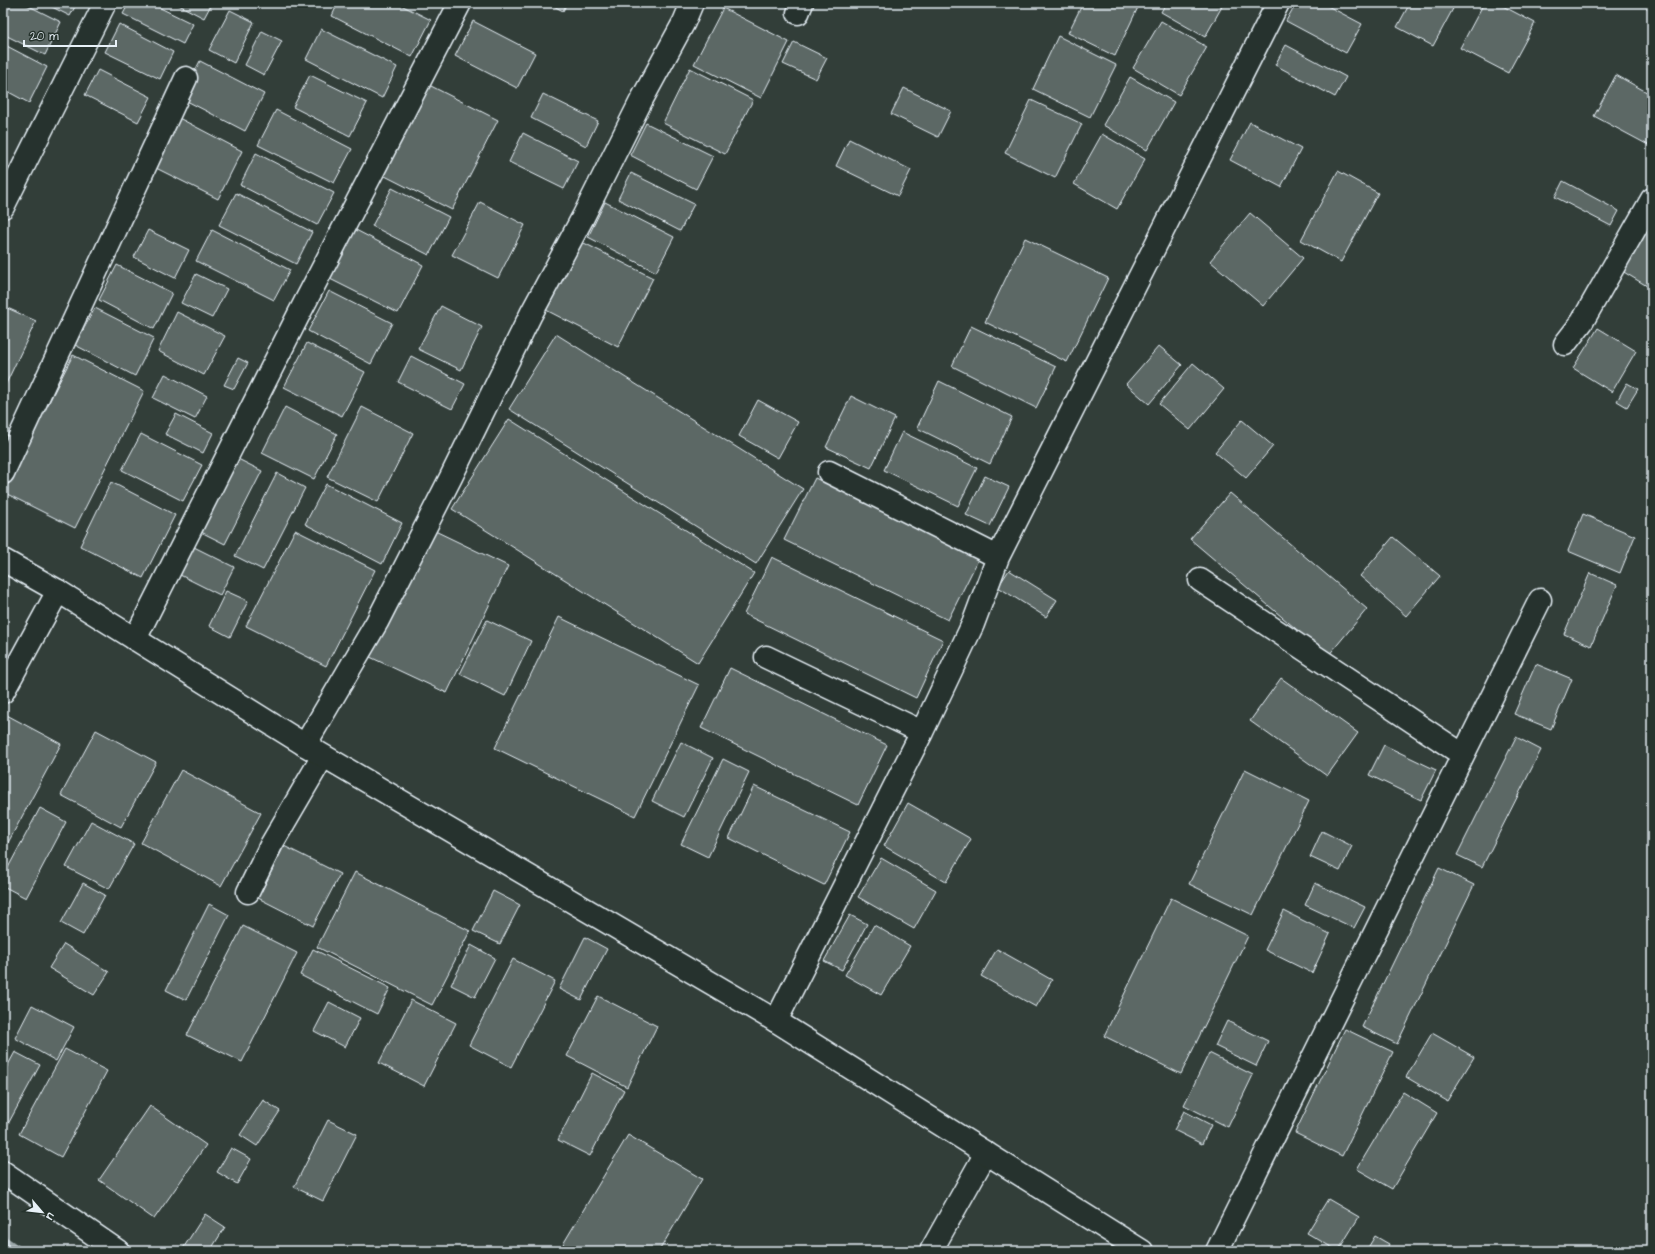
<svg xmlns="http://www.w3.org/2000/svg" width="1655" height="1254" font-family="'Architects Daughter',sans-serif">
  <style>
    .lines { fill: none; stroke-linecap: round; stroke-linejoin: round }
    .stream { stroke: #9ea9ab; stroke-width: 9 }
    .building { fill: #5c6865; stroke: #e8f1f8 }
    .minor-casing { stroke: #e8f1f8; stroke-width: 25 }
    .tertiary-casing { stroke: #e8f1f8; stroke-width: 25 }
    .minor { stroke: #26332d; stroke-width: 22 }
    .tertiary { stroke: #26332d; stroke-width: 22 }
  </style>
  <rect width="100%" height="100%" fill="#323e39"/>
  <filter id="ink" filterUnits="userSpaceOnUse"><feTurbulence type="fractalNoise" baseFrequency=".025" numOctaves="2"/><feDisplacementMap in="SourceGraphic" scale="8" xChannelSelector="R" yChannelSelector="G"/><feConvolveMatrix kernelMatrix="1 2 1 2 8 2 1 2 1" color-interpolation-filters="sRGB"/></filter>
  <g filter="url(#ink)">
    <g class="lines">
      <!-- stream -->
      <path class="stream" d="M 3,1240 L 19,1251"/>
    </g>
    <!-- building -->
    <path class="building" d="M 4,3 L 23,3 L 61,22 L 45,55 L 3,34 Z
      M 44,3 L 77,3 L 70,16 Z
      M 129,3 L 150,3 L 193,24 L 183,44 L 123,14 Z
      M 175,3 L 212,3 L 204,18 Z
      M 338,3 L 397,3 L 431,20 L 412,57 L 332,16 Z
      M 548,3 L 567,3 L 563,11 Z
      M 1083,3 L 1140,3 L 1115,56 L 1068,33 Z
      M 1166,3 L 1224,3 L 1205,37 L 1161,12 Z
      M 1296,3 L 1322,3 L 1362,24 L 1346,53 L 1286,21 Z
      M 1410,3 L 1456,3 L 1433,46 L 1397,27 Z
      M 1484,3 L 1497,3 L 1535,23 L 1508,73 L 1460,48 Z
      M 723,8 L 789,42 L 761,98 L 694,64 Z
      M 230,10 L 254,22 L 234,63 L 209,50 Z
      M 473,21 L 535,53 L 517,88 L 455,56 Z
      M 1161,21 L 1207,47 L 1179,95 L 1133,68 Z
      M 119,24 L 173,52 L 160,79 L 105,52 Z
      M 321,29 L 397,67 L 382,98 L 306,59 Z
      M 262,31 L 282,41 L 264,75 L 245,65 Z
      M 1058,36 L 1116,65 L 1090,117 L 1033,89 Z
      M 794,42 L 827,58 L 816,79 L 783,64 Z
      M 3,44 L 47,67 L 29,103 L 3,89 Z
      M 1286,45 L 1346,77 L 1335,97 L 1275,65 Z
      M 200,61 L 264,94 L 245,131 L 181,98 Z
      M 690,68 L 753,100 L 725,154 L 663,123 Z
      M 98,70 L 151,97 L 138,122 L 85,95 Z
      M 310,75 L 367,103 L 350,136 L 293,107 Z
      M 1616,75 L 1652,95 L 1652,147 L 1594,116 Z
      M 1130,77 L 1174,102 L 1147,150 L 1103,125 Z
      M 427,84 L 498,120 L 452,210 L 381,174 Z
      M 904,88 L 951,111 L 938,137 L 891,114 Z
      M 543,94 L 598,121 L 586,146 L 531,118 Z
      M 1031,100 L 1082,124 L 1055,178 L 1005,153 Z
      M 276,110 L 352,149 L 334,183 L 258,145 Z
      M 177,117 L 242,151 L 218,199 L 152,166 Z
      M 1250,122 L 1301,149 L 1281,187 L 1230,160 Z
      M 646,123 L 713,156 L 696,189 L 630,155 Z
      M 523,133 L 578,161 L 564,189 L 509,162 Z
      M 1102,134 L 1145,159 L 1117,209 L 1074,184 Z
      M 849,139 L 911,170 L 898,196 L 836,166 Z
      M 256,153 L 334,193 L 317,225 L 240,185 Z
      M 1338,171 L 1378,193 L 1341,262 L 1301,240 Z
      M 631,173 L 694,204 L 680,231 L 618,199 Z
      M 1563,181 L 1619,211 L 1611,226 L 1555,197 Z
      M 392,188 L 449,217 L 429,255 L 372,226 Z
      M 236,193 L 312,232 L 296,264 L 219,225 Z
      M 480,202 L 525,225 L 498,278 L 452,255 Z
      M 605,202 L 674,237 L 656,272 L 588,237 Z
      M 1250,213 L 1303,258 L 1263,306 L 1210,261 Z
      M 354,229 L 423,265 L 398,313 L 328,278 Z
      M 1648,229 L 1652,231 L 1652,289 L 1622,271 Z
      M 148,230 L 189,250 L 175,278 L 134,257 Z
      M 212,230 L 290,270 L 274,300 L 196,261 Z
      M 1025,238 L 1108,278 L 1067,362 L 985,322 Z
      M 582,242 L 653,278 L 618,347 L 546,310 Z
      M 117,265 L 172,293 L 154,329 L 99,300 Z
      M 196,274 L 227,289 L 212,318 L 181,303 Z
      M 329,291 L 392,323 L 371,364 L 308,331 Z
      M 3,306 L 36,321 L 3,390 Z
      M 441,306 L 482,327 L 461,370 L 418,349 Z
      M 95,308 L 154,338 L 135,376 L 75,345 Z
      M 177,312 L 225,336 L 204,375 L 158,351 Z
      M 971,326 L 1056,367 L 1036,408 L 952,366 Z
      M 1598,328 L 1636,351 L 1612,392 L 1573,368 Z
      M 556,334 L 803,489 L 756,564 L 509,409 Z
      M 307,343 L 365,372 L 342,416 L 284,387 Z
      M 1159,346 L 1182,365 L 1149,404 L 1126,384 Z
      M 73,355 L 144,391 L 75,528 L 3,492 Z
      M 411,356 L 465,384 L 452,409 L 398,382 Z
      M 238,358 L 248,363 L 234,389 L 224,385 Z
      M 1193,363 L 1224,389 L 1190,430 L 1159,404 Z
      M 165,374 L 207,396 L 195,419 L 153,398 Z
      M 939,381 L 1012,417 L 990,464 L 917,428 Z
      M 1627,383 L 1638,389 L 1627,407 L 1617,401 Z
      M 851,396 L 895,418 L 871,468 L 826,447 Z
      M 758,400 L 798,422 L 778,458 L 739,436 Z
      M 285,407 L 337,434 L 314,479 L 262,453 Z
      M 362,407 L 413,433 L 378,502 L 327,477 Z
      M 176,414 L 213,433 L 203,453 L 165,434 Z
      M 509,419 L 754,573 L 698,663 L 452,509 Z
      M 1242,420 L 1273,446 L 1246,478 L 1215,452 Z
      M 902,432 L 977,468 L 958,506 L 884,470 Z
      M 141,434 L 202,465 L 183,501 L 122,470 Z
      M 236,458 L 262,471 L 225,544 L 199,531 Z
      M 277,473 L 305,488 L 263,570 L 235,556 Z
      M 985,476 L 1009,487 L 990,526 L 966,515 Z
      M 815,478 L 979,558 L 948,620 L 784,540 Z
      M 111,482 L 175,515 L 143,578 L 80,546 Z
      M 326,484 L 402,523 L 382,564 L 305,524 Z
      M 1230,493 L 1367,609 L 1328,656 L 1190,539 Z
      M 1583,514 L 1635,536 L 1620,573 L 1568,551 Z
      M 431,529 L 508,566 L 447,693 L 370,657 Z
      M 295,530 L 375,570 L 326,666 L 246,626 Z
      M 1393,537 L 1440,576 L 1406,616 L 1360,576 Z
      M 188,544 L 234,567 L 220,595 L 174,572 Z
      M 772,557 L 943,640 L 916,698 L 744,614 Z
      M 1009,570 L 1057,600 L 1046,617 L 998,587 Z
      M 1590,573 L 1617,585 L 1591,646 L 1564,634 Z
      M 226,591 L 248,601 L 230,637 L 209,626 Z
      M 559,617 L 699,685 L 635,816 L 495,748 Z
      M 487,620 L 531,641 L 505,696 L 460,674 Z
      M 1536,664 L 1572,679 L 1551,729 L 1514,714 Z
      M 730,668 L 887,745 L 858,805 L 701,728 Z
      M 1281,678 L 1358,733 L 1327,776 L 1250,721 Z
      M 3,713 L 61,744 L 3,852 Z
      M 96,730 L 156,762 L 121,827 L 61,795 Z
      M 1516,737 L 1541,750 L 1482,867 L 1457,855 Z
      M 681,742 L 713,758 L 684,817 L 652,801 Z
      M 1384,745 L 1436,770 L 1421,800 L 1369,775 Z
      M 723,759 L 749,772 L 708,857 L 681,844 Z
      M 1245,769 L 1309,801 L 1253,915 L 1189,884 Z
      M 181,770 L 261,813 L 221,886 L 141,843 Z
      M 754,786 L 850,832 L 824,885 L 729,838 Z
      M 908,803 L 971,839 L 946,882 L 884,846 Z
      M 40,808 L 66,822 L 26,898 L 3,886 L 3,877 Z
      M 91,821 L 134,844 L 109,889 L 66,867 Z
      M 1322,831 L 1352,846 L 1340,871 L 1310,857 Z
      M 284,846 L 340,874 L 313,926 L 258,898 Z
      M 881,858 L 936,890 L 914,929 L 858,897 Z
      M 1439,868 L 1474,885 L 1397,1044 L 1362,1027 Z
      M 355,872 L 470,931 L 432,1005 L 317,947 Z
      M 83,883 L 105,895 L 83,935 L 61,923 Z
      M 1315,883 L 1365,907 L 1354,928 L 1305,905 Z
      M 493,891 L 520,905 L 500,944 L 473,931 Z
      M 1171,898 L 1248,936 L 1181,1074 L 1104,1036 Z
      M 209,904 L 229,915 L 186,1000 L 166,990 Z
      M 1284,911 L 1330,934 L 1312,973 L 1265,950 Z
      M 850,915 L 867,924 L 842,970 L 824,961 Z
      M 874,925 L 910,946 L 881,995 L 845,975 Z
      M 243,926 L 297,953 L 242,1062 L 187,1035 Z
      M 585,937 L 607,949 L 581,1000 L 559,989 Z
      M 64,944 L 109,972 L 94,995 L 49,968 Z
      M 471,945 L 495,958 L 475,997 L 451,985 Z
      M 313,949 L 390,988 L 377,1014 L 300,975 Z
      M 997,949 L 1052,980 L 1036,1007 L 981,976 Z
      M 513,959 L 555,981 L 511,1067 L 469,1045 Z
      M 598,996 L 657,1026 L 627,1087 L 567,1056 Z
      M 411,1000 L 456,1023 L 424,1086 L 379,1063 Z
      M 329,1002 L 360,1018 L 345,1047 L 314,1031 Z
      M 32,1005 L 74,1027 L 56,1061 L 15,1038 Z
      M 1227,1021 L 1268,1041 L 1256,1066 L 1215,1046 Z
      M 1345,1029 L 1393,1052 L 1342,1156 L 1295,1133 Z
      M 1432,1033 L 1474,1057 L 1447,1101 L 1406,1077 Z
      M 65,1049 L 107,1071 L 61,1157 L 19,1134 Z
      M 15,1052 L 40,1065 L 8,1124 L 3,1122 L 3,1074 Z
      M 1209,1053 L 1253,1075 L 1228,1127 L 1184,1105 Z
      M 592,1073 L 624,1090 L 590,1156 L 558,1140 Z
      M 1403,1092 L 1437,1113 L 1392,1189 L 1357,1169 Z
      M 263,1100 L 280,1111 L 257,1146 L 240,1135 Z
      M 150,1106 L 206,1145 L 154,1219 L 99,1180 Z
      M 1184,1111 L 1211,1125 L 1202,1144 L 1174,1130 Z
      M 328,1120 L 357,1134 L 323,1201 L 294,1187 Z
      M 628,1135 L 702,1179 L 659,1251 L 559,1251 Z
      M 231,1148 L 251,1159 L 237,1184 L 217,1172 Z
      M 1328,1199 L 1359,1217 L 1338,1251 L 1307,1233 Z
      M 205,1214 L 225,1227 L 210,1251 L 184,1251 L 182,1250 Z
      M 1375,1236 L 1389,1244 L 1386,1251 L 1366,1251 Z"/>
    <g class="lines">
      <!-- minor casing -->
      <g class="minor-casing">
        <path id="minor" d="M 798,13 L 802,3
          M 3,207 L 105,3
          M 1565,344 L 1582,322 L 1652,199
          M 829,472 L 998,557
          M 3,473 L 186,78
          M 1200,580 L 1463,755
          M 135,639 L 299,314 L 460,3
          M 766,657 L 922,732
          M 3,692 L 58,591
          M 305,745 L 377,622 L 451,477 L 531,314 L 583,217 L 641,101 L 684,22 L 692,3
          M 248,892 L 271,845 L 323,756
          M 776,1021 L 922,732 L 973,624 L 998,557 L 1278,3
          M 3,1172 L 118,1251
          M 931,1251 L 986,1153
          M 1217,1251 L 1540,600"/>
      </g>
      <!-- tertiary casing -->
      <g class="tertiary-casing">
        <path id="tertiary" d="M 3,560 L 58,591 L 305,745 L 776,1021 L 1142,1251"/>
      </g>
      <!-- minor -->
      <use href="#minor" class="minor"/>
      <!-- tertiary -->
      <use href="#tertiary" class="tertiary"/>
    </g>
  </g>
  <!-- margin -->
  <rect width="1655" height="1254" fill="none" stroke="#26332d" stroke-width="16"/>
  <rect x="8" y="8" width="1639" height="1238" fill="none" stroke="#e8f1f8" stroke-width="1.5" filter="url(#ink)"/>
  <!-- north arrow -->
  <g transform="translate(42 1212) rotate(118)" stroke="#26332d" stroke-width="3" paint-order="stroke">
  <path d="M0-3L7 15L0 10L-7 15Z" fill="#e8f1f8"/>
  <text y="-6" font-size="11" font-weight="bold" text-anchor="middle" fill="#e8f1f8">U</text>
  </g>
  <!-- scale -->
  <path d="M24 40v6h92v-6" fill="none" stroke="#e8f1f8" stroke-width="2"/>
  <text x="30" y="40" font-size="12" fill="#e8f1f8" stroke="#26332d" stroke-width="3" paint-order="stroke">20 m</text>
</svg>
